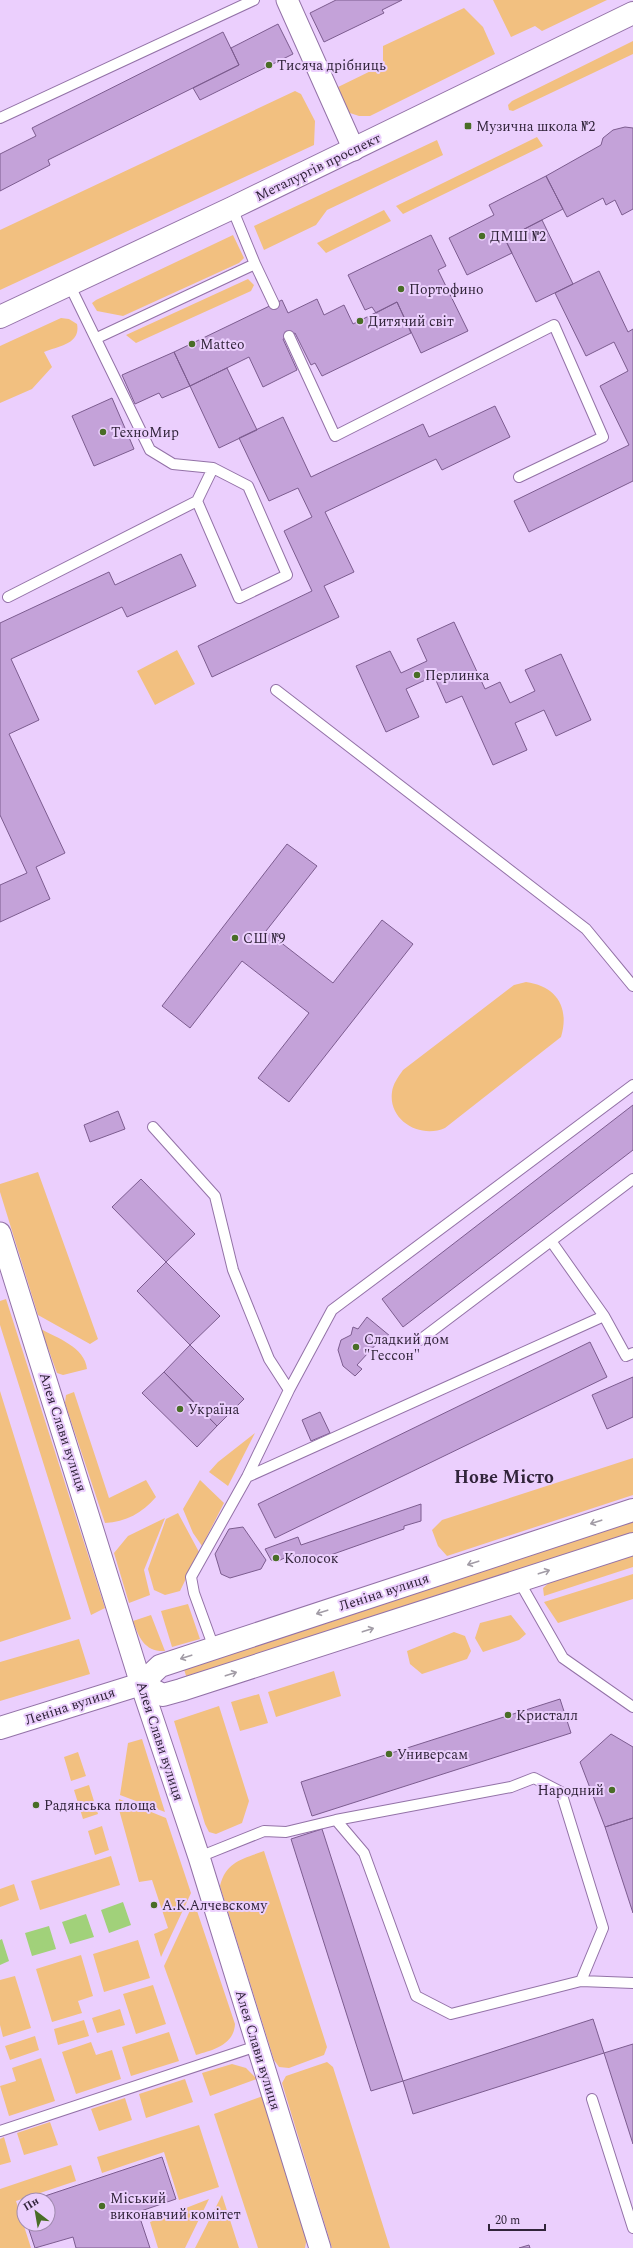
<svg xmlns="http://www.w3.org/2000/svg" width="633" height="2248" font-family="Spectral,serif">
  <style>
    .green { fill: #f2c080 }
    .water { fill: #a1d17a }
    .building { fill: #c4a2d9; stroke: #7c5c8f }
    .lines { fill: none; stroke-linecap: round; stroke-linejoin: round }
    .service-casing { stroke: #9372a7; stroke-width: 12 }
    .minor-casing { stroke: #9372a7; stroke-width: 23 }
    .tertiary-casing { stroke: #9372a7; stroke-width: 24 }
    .service { stroke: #fff; stroke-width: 10 }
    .minor { stroke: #fff; stroke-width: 21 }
    .tertiary { stroke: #fff; stroke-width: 22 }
    .oneway { stroke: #a29ca6 }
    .poi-dot { fill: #496d26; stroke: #ebcffd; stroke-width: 1.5 }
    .labels { text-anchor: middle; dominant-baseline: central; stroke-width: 4; stroke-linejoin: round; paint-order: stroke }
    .poi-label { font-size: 14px; fill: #31243a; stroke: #ebcffd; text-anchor: start }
    .street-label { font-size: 14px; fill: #31243a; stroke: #ebcffd }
    .district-label { font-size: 18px; font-weight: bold; fill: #31243a; stroke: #ebcffd }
  </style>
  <rect width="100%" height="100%" fill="#ebcffd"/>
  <!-- green -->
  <path class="green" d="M 493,0 L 607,0 L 542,31 L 535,26 L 511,37 Z
    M 464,8 L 483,27 L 495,54 L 370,116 L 359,116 L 347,112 L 336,88 L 383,65 L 383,46 Z
    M 633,41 L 633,54 L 513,111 L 509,110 L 508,105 L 512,101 Z
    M 295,91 L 301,94 L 315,121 L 314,145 L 0,290 L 0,230 Z
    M 537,137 L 543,146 L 403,214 L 396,206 Z
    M 437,140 L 443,155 L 327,210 L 316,225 L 264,250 L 254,226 Z
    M 384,210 L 391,221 L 326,253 L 317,243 Z
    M 233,235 L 244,258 L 239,263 L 123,316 L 97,311 L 92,303 L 96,300 Z
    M 248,279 L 254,285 L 251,291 L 136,343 L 126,335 Z
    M 61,318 L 69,319 L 77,324 C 81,344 59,346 44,352 L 52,367 L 32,389 L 0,403 L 0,346 Z
    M 177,650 L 195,684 L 155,705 L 137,671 Z
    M 526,982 C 556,986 570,1007 561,1037 L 445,1128 C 421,1139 388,1121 392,1092 C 393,1084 398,1077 403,1070 L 514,985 Z
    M 38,1172 L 98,1339 L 90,1344 L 38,1315 L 0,1192 L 0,1184 Z
    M 6,1299 L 105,1608 L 91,1615 L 0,1325 L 0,1301 Z
    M 41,1329 C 57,1338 85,1347 87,1369 L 63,1375 L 57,1373 Z
    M 0,1391 L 71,1619 L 0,1642 Z
    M 74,1392 L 109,1498 L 146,1480 L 156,1497 C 142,1513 126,1522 105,1523 L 65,1403 L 66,1395 Z
    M 255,1433 L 228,1486 L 209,1472 L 218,1462 Z
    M 633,1458 L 633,1495 L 447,1556 L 438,1546 L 432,1530 L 442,1520 Z
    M 200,1480 L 224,1503 L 202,1546 L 193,1533 L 183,1509 Z
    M 178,1513 L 199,1552 L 180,1591 L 165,1595 L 154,1590 L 148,1569 L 166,1519 Z
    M 165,1518 L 144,1570 L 150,1595 L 129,1603 L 114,1553 L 128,1536 Z
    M 633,1519 L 633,1533 L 187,1679 L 183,1666 Z
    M 633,1554 L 633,1567 L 544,1596 L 543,1588 L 550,1582 Z
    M 633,1574 L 633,1599 L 558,1623 L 544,1602 Z
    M 188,1604 L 200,1639 L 172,1647 L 161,1611 Z
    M 151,1615 L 165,1651 C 145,1652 139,1638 133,1621 Z
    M 511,1615 L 526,1634 L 519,1640 L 483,1652 L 475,1638 L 480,1623 Z
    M 454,1632 L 465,1636 L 471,1651 L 467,1659 L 422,1674 L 410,1664 L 407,1651 Z
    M 79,1639 L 90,1674 L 0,1701 L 0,1662 Z
    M 334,1671 L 341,1696 L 276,1717 L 268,1692 Z
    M 259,1694 L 268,1723 L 240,1731 L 231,1702 Z
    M 219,1706 L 249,1801 L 242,1823 L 216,1834 L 209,1832 L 205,1824 L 174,1721 Z
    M 142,1739 L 165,1812 L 120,1795 L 128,1743 Z
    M 78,1752 L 86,1776 L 71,1781 L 64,1757 Z
    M 89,1785 L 98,1814 L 83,1819 L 74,1790 Z
    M 119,1799 L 166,1818 L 191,1893 L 161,1957 L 154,1934 L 168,1928 L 152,1880 L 139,1882 L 118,1806 Z
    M 102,1826 L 109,1850 L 95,1855 L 88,1831 Z
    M 264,1851 L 327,2047 L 324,2055 L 289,2068 L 279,2067 L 274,2060 L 220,1886 C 226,1861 243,1859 264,1851 Z
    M 111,1856 L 120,1885 L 40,1910 L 31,1881 Z
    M 14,1884 L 19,1900 L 0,1907 L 0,1889 Z
    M 194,1902 L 235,2024 C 234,2045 213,2050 196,2055 L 164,1966 Z
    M 138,1940 L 150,1978 L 104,1992 L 93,1954 Z
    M 81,1955 L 93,1996 L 78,2001 L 82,2013 L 52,2022 L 36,1969 Z
    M 15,1976 L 31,2028 L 3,2037 L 0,2025 L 0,1980 Z
    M 153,1985 L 166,2024 L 136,2034 L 123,1994 Z
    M 120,2009 L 125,2025 L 97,2033 L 92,2018 Z
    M 84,2020 L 89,2036 L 58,2045 L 54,2029 Z
    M 169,2032 L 179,2061 L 131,2076 L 122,2047 Z
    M 35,2036 L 39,2050 L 10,2060 L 5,2046 Z
    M 91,2042 L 96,2055 L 112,2050 L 121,2079 L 76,2094 L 62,2052 Z
    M 41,2058 L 55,2101 L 9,2116 L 0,2086 L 16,2081 L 12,2068 Z
    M 327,2062 L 333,2067 L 390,2248 L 332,2248 L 282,2083 L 286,2076 Z
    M 232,2064 L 246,2068 L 257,2079 L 210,2096 L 202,2073 Z
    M 185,2079 L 193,2102 L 146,2118 L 139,2094 Z
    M 263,2096 L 307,2237 L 305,2248 L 258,2248 L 214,2114 Z
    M 125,2098 L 132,2120 L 99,2131 L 91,2109 Z
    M 50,2122 L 58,2145 L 24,2155 L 17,2133 Z
    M 199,2125 L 219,2187 L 179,2200 L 164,2152 L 102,2173 L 97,2157 Z
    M 4,2137 L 11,2162 L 0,2165 L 0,2139 Z
    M 71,2165 L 76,2181 L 16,2201 L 31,2248 L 0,2248 L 0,2189 Z
    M 222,2195 L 239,2248 L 195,2248 Z
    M 209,2199 L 185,2248 L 158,2248 L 150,2222 Z"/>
  <!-- water -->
  <path class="water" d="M 123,1902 L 131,1925 L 109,1933 L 101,1910 Z
    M 86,1914 L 94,1937 L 70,1944 L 62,1922 Z
    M 49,1926 L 56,1949 L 32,1956 L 25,1933 Z
    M 2,1939 L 9,1961 L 0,1965 L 0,1940 Z"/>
  <!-- building -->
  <path class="building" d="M 336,0 L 402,0 L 382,10 L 384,13 L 324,42 L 310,13 Z
    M 278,24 L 293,54 L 200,100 L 193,88 L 239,65 L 231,48 Z
    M 223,32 L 239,65 L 48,160 L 50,165 L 0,191 L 0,154 L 36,136 L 32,128 Z
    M 625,127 L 633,128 L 633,209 L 622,215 L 615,200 L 606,205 L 603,198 L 567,217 L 546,176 L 601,145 L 603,138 L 613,130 Z
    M 546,176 L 563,209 L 505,239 L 512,253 L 467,275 L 449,238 L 494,215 L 489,205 Z
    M 542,220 L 573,284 L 536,302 L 505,239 Z
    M 431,235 L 446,266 L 438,270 L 468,331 L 421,353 L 397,302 L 376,313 L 372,307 L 365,310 L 348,275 Z
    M 599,271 L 628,332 L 633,329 L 633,481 L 529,532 L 514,501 L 629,445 L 600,386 L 628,371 L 614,342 L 586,356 L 555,293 Z
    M 317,299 L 324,315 L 344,305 L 353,324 L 397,302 L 411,333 L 322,376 L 315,363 L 311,365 L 295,333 L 283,339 L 297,370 L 263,387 L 249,357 L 190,386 L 174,352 L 282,300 L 288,313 Z
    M 174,352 L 190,386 L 162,398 L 159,393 L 135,404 L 122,375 Z
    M 227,368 L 257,430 L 219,448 L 190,386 Z
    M 112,398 L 134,449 L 94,466 L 72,416 Z
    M 495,406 L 510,437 L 442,470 L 436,459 L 325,512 L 354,572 L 324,586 L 339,617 L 212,677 L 198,646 L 312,591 L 284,531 L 312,517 L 298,488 L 269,501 L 239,438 L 283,417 L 311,477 L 423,424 L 429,437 Z
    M 181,554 L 196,586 L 127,617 L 122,607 L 11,659 L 39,720 L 9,734 L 65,853 L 36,867 L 50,899 L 0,922 L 0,885 L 27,873 L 0,815 L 0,623 L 109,572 L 115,585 Z
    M 454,622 L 485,689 L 500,682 L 510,703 L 535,691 L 525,670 L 561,654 L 591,720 L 556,736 L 544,710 L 515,723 L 527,750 L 493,765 L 462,696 L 446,703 L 434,676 L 406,689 L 419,717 L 386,732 L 356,666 L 390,651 L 401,673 L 427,661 L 417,639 Z
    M 287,844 L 317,866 L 266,931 L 333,983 L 382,920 L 413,944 L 289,1102 L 258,1078 L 309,1013 L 242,961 L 190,1028 L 162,1006 Z
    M 633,1105 L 633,1150 L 403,1327 L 382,1299 Z
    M 118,1111 L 125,1129 L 90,1142 L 84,1125 Z
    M 141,1179 L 195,1234 L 166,1262 L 112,1207 Z
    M 166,1262 L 220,1316 L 190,1345 L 137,1291 Z
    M 367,1317 L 390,1336 L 384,1345 L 379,1341 L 357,1365 L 362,1369 L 355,1376 L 343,1366 L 338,1350 L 341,1340 L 351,1335 L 353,1327 L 358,1329 Z
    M 590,1342 L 607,1377 L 275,1538 L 258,1504 Z
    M 190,1345 L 244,1399 L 217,1426 L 164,1372 Z
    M 164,1372 L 217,1426 L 197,1447 L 142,1393 Z
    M 633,1377 L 633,1417 L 607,1429 L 592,1395 Z
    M 320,1412 L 330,1433 L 311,1441 L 302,1420 Z
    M 421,1504 L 421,1521 L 404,1526 L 404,1529 L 308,1563 L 305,1558 L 296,1562 L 293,1554 L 278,1561 L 271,1560 L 265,1549 L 298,1537 L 301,1545 Z
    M 243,1527 L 266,1560 L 261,1569 L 230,1578 L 221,1574 L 215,1554 L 229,1529 Z
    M 560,1699 L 571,1733 L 312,1816 L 301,1782 Z
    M 611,1734 L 633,1747 L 633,1818 L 605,1827 L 580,1762 Z
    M 633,1818 L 633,1913 L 605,1827 Z
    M 322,1829 L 403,2081 L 371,2091 L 291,1839 Z
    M 593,2019 L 604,2053 L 413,2114 L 403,2081 Z
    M 633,2044 L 633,2144 L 604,2053 Z
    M 162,2157 L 176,2199 L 138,2212 L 150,2248 L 76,2248 L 73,2237 L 35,2248 L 27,2224 L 48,2224 L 48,2200 L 33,2200 Z
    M 24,2203 L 24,2215 L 20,2204 Z
    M 529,2245 L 530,2248 L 519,2248 Z"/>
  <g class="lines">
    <!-- service casing -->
    <g class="service-casing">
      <path id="service" d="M 0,118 L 254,0
        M 255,264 L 274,304
        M 69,284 L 150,450 L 173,464 L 213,468 L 248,486 L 287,575 L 239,598 L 197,501 L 213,468
        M 289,336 L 335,436 L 554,325 L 603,437 L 519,477
        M 97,338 L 255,264 L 232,208
        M 8,597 L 197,501
        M 276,690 L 586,929 L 633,986
        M 153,1127 L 215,1196 L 233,1270 L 269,1359 L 289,1390
        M 551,1241 L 633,1179
        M 420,1340 L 551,1241 L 604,1316
        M 247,1477 L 604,1316 L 626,1356 L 633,1353
        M 519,1581 L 563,1658 L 633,1707
        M 214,1648 L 194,1593 L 191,1577 L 247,1477 L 289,1390 L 332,1310 L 633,1085
        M 199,1857 L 264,1831 L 286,1832 L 336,1820 L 511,1787 L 534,1778 L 561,1792 L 603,1928 L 581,1981 L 451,2014 L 416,1996 L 364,1853 L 336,1820
        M 581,1981 L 633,1983
        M 592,2099 L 633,2228
        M 0,2131 L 257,2046"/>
    </g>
    <!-- minor casing -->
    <g class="minor-casing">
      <path id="minor" d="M 287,0 L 354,150
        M 0,1233 L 141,1684 L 199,1857 L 320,2248"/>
    </g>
    <!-- tertiary casing -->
    <g class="tertiary-casing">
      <path id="tertiary" d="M 0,317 L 232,208 L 633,13
        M 141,1684 L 163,1695 L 181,1690 L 633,1544
        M 0,1728 L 141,1684 L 160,1666 L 633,1510"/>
    </g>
    <!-- service -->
    <use href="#service" class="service"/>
    <!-- minor -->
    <use href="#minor" class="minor"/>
    <!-- tertiary -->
    <use href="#tertiary" class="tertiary"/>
  </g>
  <!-- one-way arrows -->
  <defs><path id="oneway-shaft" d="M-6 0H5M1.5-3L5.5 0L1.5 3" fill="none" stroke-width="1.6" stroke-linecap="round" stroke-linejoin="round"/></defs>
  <g class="oneway">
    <use href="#oneway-shaft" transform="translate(596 1522) rotate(162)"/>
    <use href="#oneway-shaft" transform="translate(473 1563) rotate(162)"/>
    <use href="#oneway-shaft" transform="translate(544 1572) rotate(-18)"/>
    <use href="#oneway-shaft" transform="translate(322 1612) rotate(162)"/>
    <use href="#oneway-shaft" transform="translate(368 1630) rotate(-18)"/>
    <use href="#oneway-shaft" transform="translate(186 1657) rotate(162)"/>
    <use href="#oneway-shaft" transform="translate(231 1674) rotate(-18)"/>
  </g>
  <!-- markers -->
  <g class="poi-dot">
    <circle cx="269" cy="65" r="4"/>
    <rect x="464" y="122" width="8" height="8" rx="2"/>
    <circle cx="482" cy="236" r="4"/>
    <circle cx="401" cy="289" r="4"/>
    <circle cx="360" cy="321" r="4"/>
    <circle cx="192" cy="344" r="4"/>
    <circle cx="103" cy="432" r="4"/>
    <circle cx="417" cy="675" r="4"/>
    <circle cx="235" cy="938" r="4"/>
    <circle cx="356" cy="1347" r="4"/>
    <circle cx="180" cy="1409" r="4"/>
    <circle cx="276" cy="1558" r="4"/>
    <circle cx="508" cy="1715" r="4"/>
    <circle cx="389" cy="1754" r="4"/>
    <circle cx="612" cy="1790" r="4"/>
    <circle cx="36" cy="1805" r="4"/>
    <circle cx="154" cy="1905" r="4"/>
    <circle cx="102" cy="2206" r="4"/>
  </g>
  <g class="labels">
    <!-- poi labels -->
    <g class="poi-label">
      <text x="277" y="65">Тисяча дрібниць</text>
      <text x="476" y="126">Музична школа №2</text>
      <text x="490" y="236">ДМШ №2</text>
      <text x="409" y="289">Портофино</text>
      <text x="368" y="321">Дитячий світ</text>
      <text x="200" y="344">Matteo</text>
      <text x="111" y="432">ТехноМир</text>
      <text x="425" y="675">Перлинка</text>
      <text x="243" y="938">СШ №9</text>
      <text x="364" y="1339">Сладкий дом<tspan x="364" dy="16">"Гессон"</tspan></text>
      <text x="188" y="1409">Україна</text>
      <text x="284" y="1558">Колосок</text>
      <text x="516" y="1715">Кристалл</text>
      <text x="397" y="1754">Универсам</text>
      <text x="604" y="1790" text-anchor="end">Народний</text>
      <text x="44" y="1805">Радянська площа</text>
      <text x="162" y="1905">А.К.Алчевскому</text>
      <text x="110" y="2198">Міський<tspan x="110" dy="16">виконавчий комітет</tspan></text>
    </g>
    <!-- street labels -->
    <g class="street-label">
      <text transform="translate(318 167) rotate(-26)">Металургів проспект</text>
      <text transform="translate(63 1432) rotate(72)">Алея Слави вулиця</text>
      <text transform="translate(384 1592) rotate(-18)">Леніна вулиця</text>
      <text transform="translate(70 1706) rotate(-18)">Леніна вулиця</text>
      <text transform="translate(160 1741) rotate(72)">Алея Слави вулиця</text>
      <text transform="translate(258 2050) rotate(73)">Алея Слави вулиця</text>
    </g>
    <!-- district labels -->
    <g class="district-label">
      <text x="504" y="1477">Нове Місто</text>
    </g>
  </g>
  <!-- north arrow -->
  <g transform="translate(36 2212) rotate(329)"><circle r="19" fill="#ebcffd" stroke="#a18baf"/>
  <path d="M0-3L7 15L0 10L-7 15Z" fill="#496d26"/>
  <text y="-6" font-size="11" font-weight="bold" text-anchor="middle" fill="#31243a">Пн</text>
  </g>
  <!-- scale -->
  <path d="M489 2224v6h56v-6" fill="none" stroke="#31243a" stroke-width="2"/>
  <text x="495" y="2224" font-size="12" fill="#31243a" stroke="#ebcffd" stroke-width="3" paint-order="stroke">20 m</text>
</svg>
